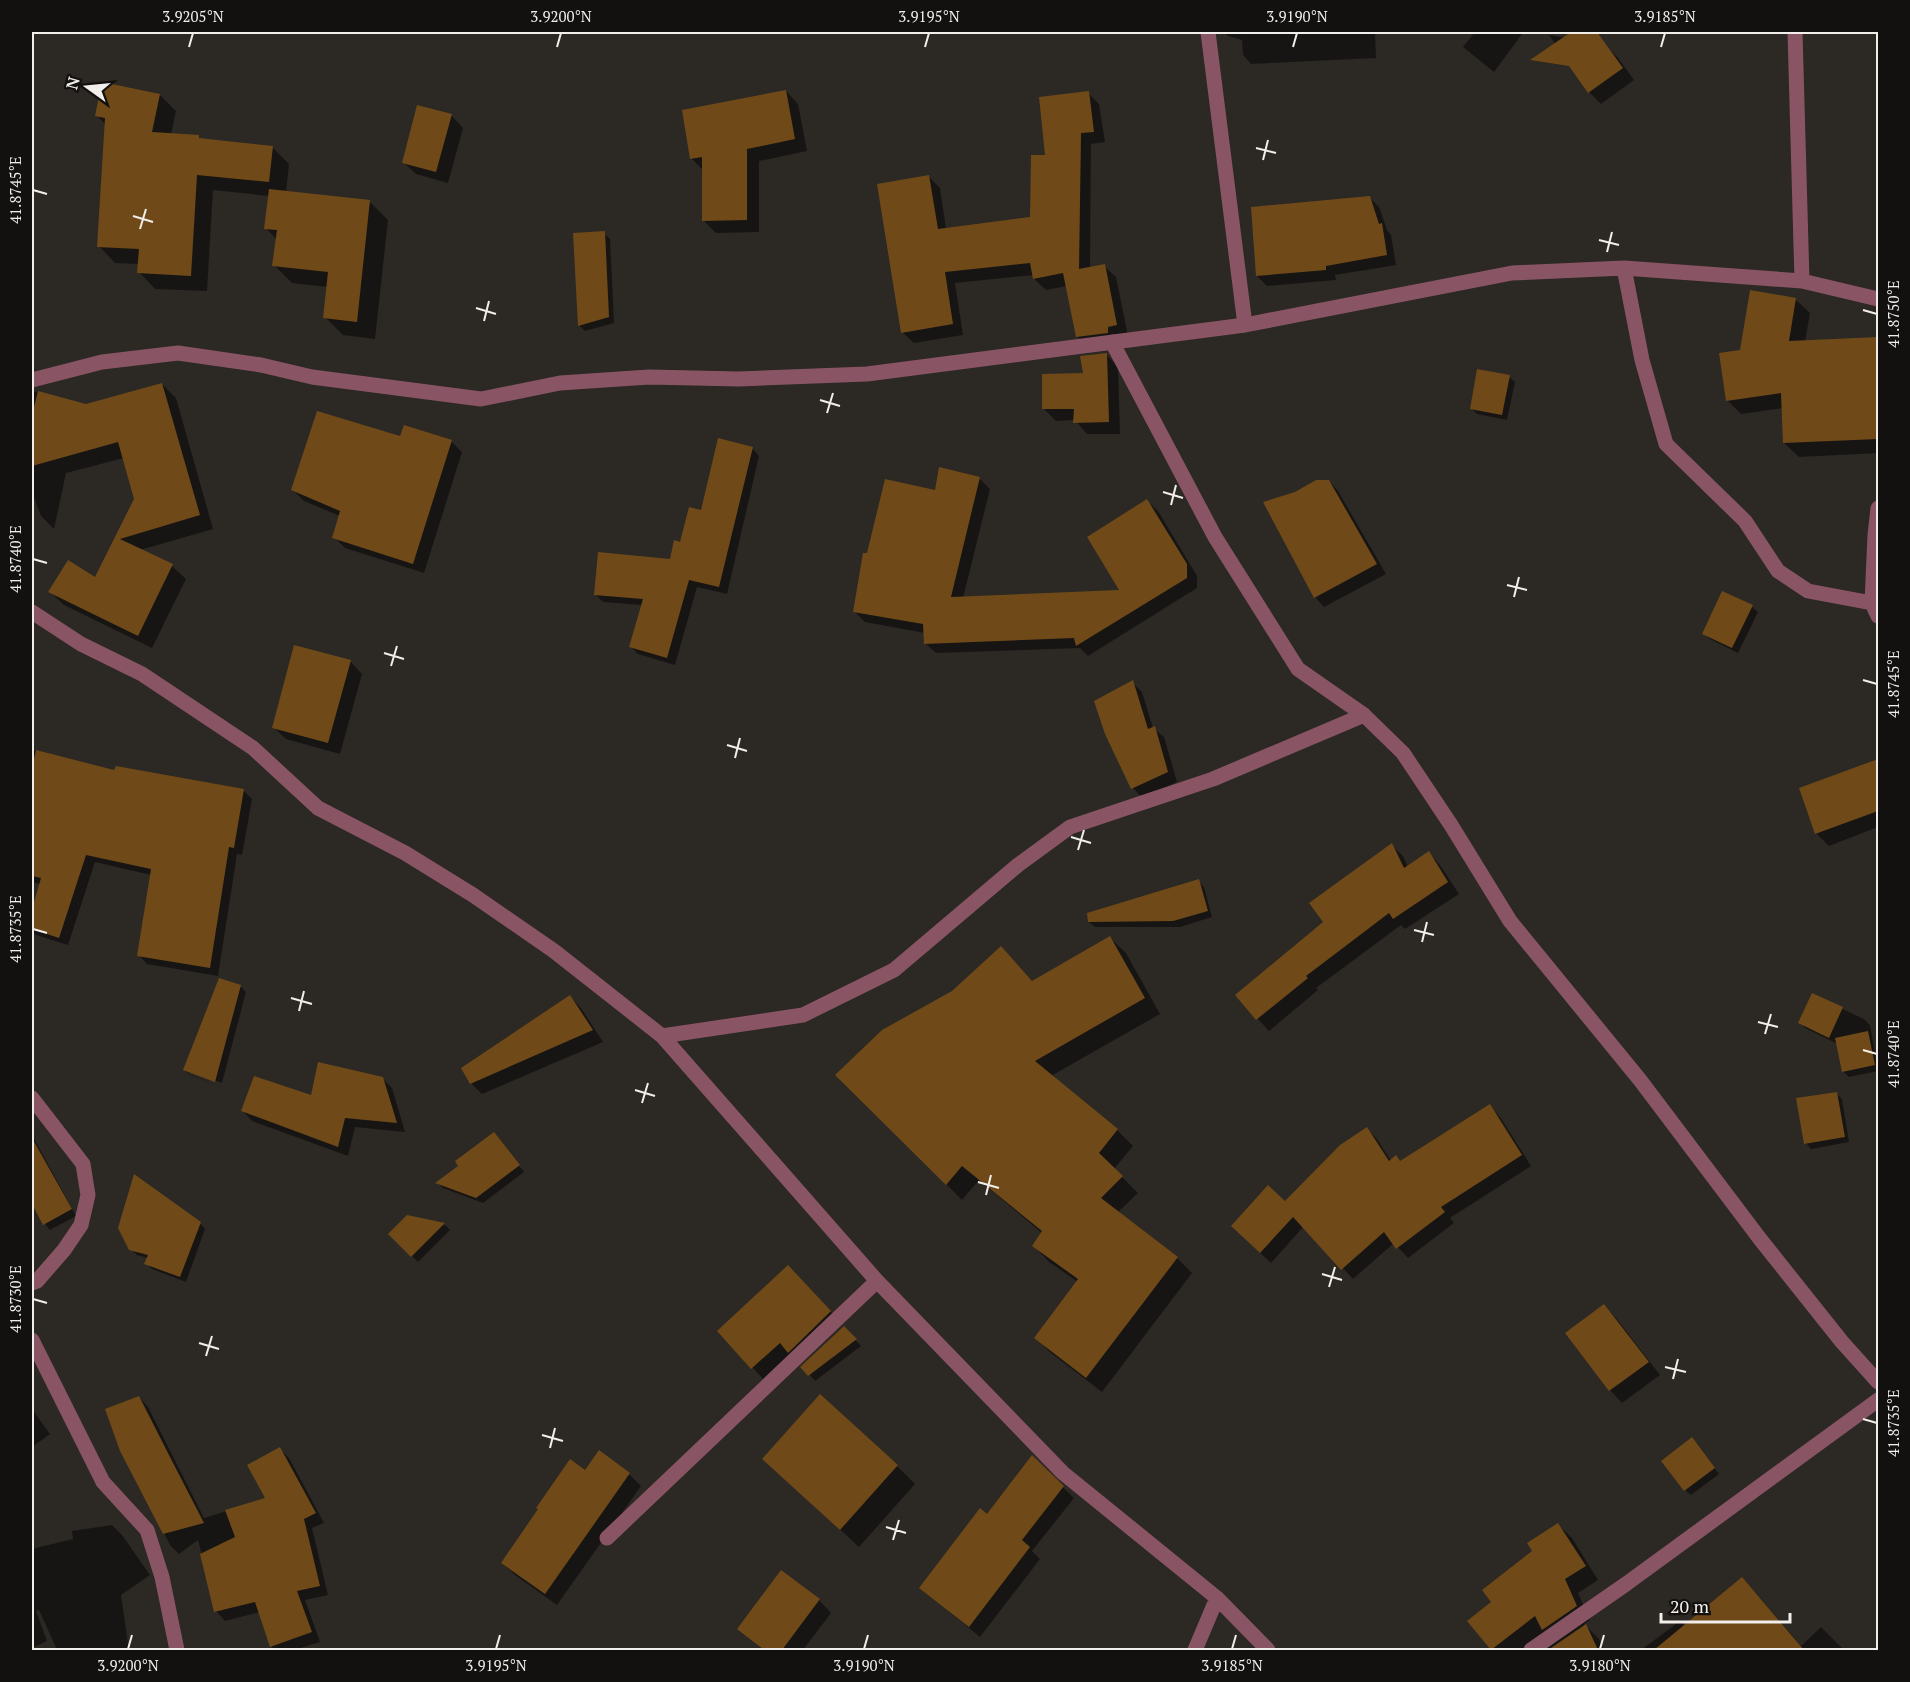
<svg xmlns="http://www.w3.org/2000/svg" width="1910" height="1682" font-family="'PT Serif',serif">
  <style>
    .shadow { fill: #0007 }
    .building { fill: #6f4a18 }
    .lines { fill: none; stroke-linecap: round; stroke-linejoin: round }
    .minor { stroke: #895565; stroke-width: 15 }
    .ticks { fill: none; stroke: #f1eeeb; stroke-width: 2 }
    .neatline { fill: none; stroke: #f1eeeb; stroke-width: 2 }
    .ticks-label { font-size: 15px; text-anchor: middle; fill: #f1eeeb }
  </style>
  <rect width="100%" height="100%" fill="#2c2824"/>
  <!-- shadow -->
  <path class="shadow" d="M 1224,32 L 1375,32 L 1376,58 L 1251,64 L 1243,55 L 1242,40 L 1228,36 Z
    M 1475,32 L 1519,32 L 1522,34 L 1494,72 L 1463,47 Z
    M 1549,35 L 1605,45 L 1618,58 L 1634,80 L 1601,104 L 1589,92 Z
    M 786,91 L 798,104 L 807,151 L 759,161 L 759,232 L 716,233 L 703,220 L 704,171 L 692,159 L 683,111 Z
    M 1088,93 L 1099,104 L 1105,142 L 1091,144 L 1090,269 L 1104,266 L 1116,277 L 1128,336 L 1089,348 L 1077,336 L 1067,286 L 1046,290 L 1034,279 L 1034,275 L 955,283 L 963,335 L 914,343 L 902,332 L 929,177 L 940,188 L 946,229 L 1032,218 L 1047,157 Z
    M 160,95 L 176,111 L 171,135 L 199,137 L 202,140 L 272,147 L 289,164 L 286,193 L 370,202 L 388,220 L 375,339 L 343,335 L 325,317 L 328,287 L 292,283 L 274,265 L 277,240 L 266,228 L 269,196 L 213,190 L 207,291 L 155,289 L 139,272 L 139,264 L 115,263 L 99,246 L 106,125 L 97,116 Z
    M 451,115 L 463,128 L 448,183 L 416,174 L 403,162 Z
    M 1369,197 L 1379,207 L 1387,230 L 1391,235 L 1396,265 L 1335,275 L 1336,280 L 1267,286 L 1257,276 Z
    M 604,233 L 610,239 L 614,323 L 585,331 L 579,325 Z
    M 1795,299 L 1810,313 L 1805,342 L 1878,338 L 1878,453 L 1799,457 L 1784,443 L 1783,408 L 1741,414 L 1727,400 L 1742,352 Z
    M 1106,354 L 1118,367 L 1120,434 L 1087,434 L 1075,420 L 1056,421 L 1044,409 Z
    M 1509,377 L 1515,382 L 1507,420 L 1477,414 L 1471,408 Z
    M 162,384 L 176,398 L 213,529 L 140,550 L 172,566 L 186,579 L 152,648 L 64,605 L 50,592 L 96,579 L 135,499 L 124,458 L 66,473 L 54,529 L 41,516 L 32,492 L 32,391 L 86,406 Z
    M 401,438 L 451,441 L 462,452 L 424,573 L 345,548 L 334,537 L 340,516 L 304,501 L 293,490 Z
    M 752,448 L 759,456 L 727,594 L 697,587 L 675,665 L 638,654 L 631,647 L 642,605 L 603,602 L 595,594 L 671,560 Z
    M 979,478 L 990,489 L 963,598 L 1122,591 L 1147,501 L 1158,511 L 1197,576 L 1197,588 L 1088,656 L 1080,648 L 936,653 L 925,643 L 925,633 L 865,622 L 854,611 L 868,555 L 936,492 Z
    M 1329,481 L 1338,491 L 1386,574 L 1324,607 L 1315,597 Z
    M 1752,607 L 1758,612 L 1738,653 L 1710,639 L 1704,634 Z
    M 350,661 L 362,674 L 340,754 L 286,739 L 273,727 Z
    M 1132,682 L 1142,692 L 1153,728 L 1164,737 L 1177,782 L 1142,798 L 1133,788 L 1106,733 Z
    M 32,750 L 115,772 L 243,790 L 252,799 L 242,855 L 237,854 L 218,976 L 147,964 L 139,955 L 151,875 L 95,862 L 68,945 L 36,935 L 32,931 L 32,914 L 41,884 L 32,882 Z
    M 1867,765 L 1878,777 L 1878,827 L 1829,846 L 1816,833 Z
    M 1391,845 L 1403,856 L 1408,867 L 1429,853 L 1440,865 L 1459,894 L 1405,929 L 1401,925 L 1316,988 L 1318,990 L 1269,1031 L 1237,996 L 1325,922 Z
    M 1198,881 L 1204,887 L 1212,917 L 1180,927 L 1095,927 L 1089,922 Z
    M 1110,938 L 1126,953 L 1160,1014 L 1051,1076 L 1117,1130 L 1133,1146 L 1114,1169 L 1138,1193 L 1117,1213 L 1177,1258 L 1192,1273 L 1102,1392 L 1051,1353 L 1036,1338 L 1078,1282 L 1049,1262 L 1034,1246 L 1042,1233 L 979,1180 L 962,1200 L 838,1075 L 1033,982 Z
    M 240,986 L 246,992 L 222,1083 L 189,1071 L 189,1074 L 221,1087 L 190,1075 L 185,1070 Z
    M 1812,995 L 1864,1019 L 1870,1025 L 1878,1071 L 1849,1077 L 1843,1071 L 1838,1044 L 1805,1028 L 1800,1022 Z
    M 570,997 L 581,1008 L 603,1042 L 482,1094 L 471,1083 Z
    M 382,1078 L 392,1088 L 405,1132 L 355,1127 L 348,1156 L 252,1121 L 243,1111 L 312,1097 Z
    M 1836,1093 L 1842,1099 L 1849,1142 L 1811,1149 L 1806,1143 Z
    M 1490,1106 L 1500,1117 L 1531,1166 L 1450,1218 L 1454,1223 L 1408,1258 L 1394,1243 L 1353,1279 L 1304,1226 L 1271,1263 L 1243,1237 L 1285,1203 L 1367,1129 L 1377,1139 L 1391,1161 L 1401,1163 Z
    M 32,1135 L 76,1216 L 50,1230 L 45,1224 L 32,1201 Z
    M 499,1139 L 524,1172 L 483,1203 L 443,1188 L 438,1183 Z
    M 407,1217 L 445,1225 L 450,1230 L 418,1262 L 390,1234 Z
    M 200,1223 L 205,1229 L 186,1282 L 152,1269 L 146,1263 L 148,1258 L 137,1255 L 131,1249 Z
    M 800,1279 L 842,1324 L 764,1380 L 719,1331 Z
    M 1604,1306 L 1616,1318 L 1660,1375 L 1622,1403 L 1610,1390 L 1567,1333 Z
    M 844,1328 L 861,1346 L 815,1381 L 803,1367 Z
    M 139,1397 L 148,1407 L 204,1518 L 267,1499 L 280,1449 L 289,1458 L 324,1523 L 312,1528 L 328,1595 L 305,1600 L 320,1642 L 294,1650 L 275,1650 L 271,1646 L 260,1612 L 225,1621 L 216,1611 L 198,1540 L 179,1554 L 170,1545 L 122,1450 Z
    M 32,1409 L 50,1434 L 32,1447 Z
    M 1692,1439 L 1719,1474 L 1691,1495 L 1685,1490 Z
    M 1032,1457 L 1074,1498 L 1032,1551 L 1040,1559 L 980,1637 L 921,1588 L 988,1516 Z
    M 764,1459 L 897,1466 L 915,1484 L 859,1547 Z
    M 586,1472 L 629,1474 L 641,1486 L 557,1605 L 515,1575 L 502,1563 Z
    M 112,1525 L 122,1535 L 150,1575 L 121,1595 L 129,1650 L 57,1650 L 39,1610 L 36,1611 L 47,1641 L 32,1648 L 32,1549 L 73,1539 L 72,1531 Z
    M 1558,1525 L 1572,1538 L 1598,1580 L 1578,1593 L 1590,1620 L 1584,1624 L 1599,1639 L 1604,1650 L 1493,1650 L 1469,1621 L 1493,1602 L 1534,1551 Z
    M 782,1573 L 819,1600 L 831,1613 L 803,1650 L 763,1650 L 739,1629 Z
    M 1755,1592 L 1801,1646 L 1821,1627 L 1844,1650 L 1641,1650 L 1680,1621 L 1685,1626 Z"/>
  <!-- building -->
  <path class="building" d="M 1571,32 L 1597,32 L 1623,68 L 1588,93 L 1569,66 L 1530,60 Z
    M 102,82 L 160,94 L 152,132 L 199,135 L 199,138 L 273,146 L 269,182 L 197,175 L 191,276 L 137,273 L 139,249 L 97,247 L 105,118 L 95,116 Z
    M 786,90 L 795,139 L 747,149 L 747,220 L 702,221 L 702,157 L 690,159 L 682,110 Z
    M 1089,91 L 1094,132 L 1081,133 L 1079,269 L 1105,264 L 1117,325 L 1108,327 L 1108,333 L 1076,337 L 1063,273 L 1033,279 L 1030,263 L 945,272 L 953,324 L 901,333 L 877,184 L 929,175 L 938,229 L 1030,217 L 1031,155 L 1045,155 L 1039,97 Z
    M 417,105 L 452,114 L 436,172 L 402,163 Z
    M 269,189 L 370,200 L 357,322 L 323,318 L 328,272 L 272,266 L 277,230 L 264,229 Z
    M 1370,196 L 1379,224 L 1382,223 L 1387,255 L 1326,266 L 1326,270 L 1256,276 L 1251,207 Z
    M 605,231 L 609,317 L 578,326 L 573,233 Z
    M 1750,290 L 1796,298 L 1789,341 L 1878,337 L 1878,439 L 1783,443 L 1781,393 L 1726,401 L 1719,353 L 1740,350 Z
    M 1107,353 L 1109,422 L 1073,423 L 1074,409 L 1042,409 L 1042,374 L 1083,373 L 1080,356 Z
    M 1477,369 L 1510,375 L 1502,415 L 1470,409 Z
    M 162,383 L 200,515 L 120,539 L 173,564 L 138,636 L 48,592 L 68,560 L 95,577 L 134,499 L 118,442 L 32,466 L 32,415 L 38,391 L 86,404 Z
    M 317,411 L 400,436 L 404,425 L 452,440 L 413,564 L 332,538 L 340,511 L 291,490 Z
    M 718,438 L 753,447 L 719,587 L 689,580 L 667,658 L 629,647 L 643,599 L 594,595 L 598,552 L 670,559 L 674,540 L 680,542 L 689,507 L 701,510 Z
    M 939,467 L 980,477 L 951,597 L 1119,590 L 1087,537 L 1147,499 L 1187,564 L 1187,578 L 1076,646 L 1074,638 L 924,644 L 923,624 L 853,612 L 863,553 L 867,553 L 885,479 L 935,490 Z
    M 1316,480 L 1329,480 L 1377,564 L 1314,598 L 1263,502 L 1295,492 Z
    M 1722,591 L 1753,605 L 1732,648 L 1702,634 Z
    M 294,645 L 351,660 L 328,743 L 272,728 Z
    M 1133,680 L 1148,729 L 1155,726 L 1168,772 L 1131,789 L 1105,734 L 1094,701 Z
    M 36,750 L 114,770 L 116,766 L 244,789 L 234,848 L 229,847 L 210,968 L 137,956 L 151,869 L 86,855 L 59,938 L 32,929 L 32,909 L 41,878 L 32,876 L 32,768 Z
    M 1878,759 L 1878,811 L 1815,834 L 1799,788 Z
    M 1392,843 L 1404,868 L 1429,851 L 1448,882 L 1393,919 L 1389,913 L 1306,976 L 1308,978 L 1256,1020 L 1235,995 L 1323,922 L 1309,903 Z
    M 1199,879 L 1208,911 L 1173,921 L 1088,922 L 1087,913 Z
    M 1110,936 L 1145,998 L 1035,1061 L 1118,1129 L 1099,1153 L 1123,1176 L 1101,1198 L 1178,1257 L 1086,1378 L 1034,1338 L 1078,1279 L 1032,1246 L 1042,1231 L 962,1166 L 946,1185 L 835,1075 L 882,1030 L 952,991 L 1001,946 L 1032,981 Z
    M 219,978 L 241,985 L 215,1082 L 183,1070 Z
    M 1812,993 L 1843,1007 L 1829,1038 L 1798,1023 Z
    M 570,995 L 593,1030 L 470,1084 L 461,1068 Z
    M 1868,1031 L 1875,1065 L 1842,1072 L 1835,1038 Z
    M 318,1062 L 383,1077 L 397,1123 L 345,1118 L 338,1147 L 241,1111 L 254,1076 L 311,1095 Z
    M 1837,1092 L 1845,1137 L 1804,1144 L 1796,1098 Z
    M 1490,1104 L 1522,1155 L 1441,1207 L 1445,1212 L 1396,1249 L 1384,1232 L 1341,1270 L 1293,1217 L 1260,1253 L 1231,1226 L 1268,1185 L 1285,1201 L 1340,1145 L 1367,1127 L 1389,1161 L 1396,1155 L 1400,1161 Z
    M 494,1132 L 520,1165 L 476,1198 L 435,1183 L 458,1166 L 455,1161 Z
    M 32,1138 L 72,1209 L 43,1225 L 32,1204 Z
    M 134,1174 L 201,1222 L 180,1277 L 144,1264 L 148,1255 L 129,1250 L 118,1228 Z
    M 407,1215 L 445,1223 L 411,1257 L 388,1234 Z
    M 788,1265 L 831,1311 L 788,1353 L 780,1343 L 751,1369 L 717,1331 Z
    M 1604,1304 L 1649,1362 L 1609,1391 L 1565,1333 Z
    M 844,1326 L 857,1339 L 808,1376 L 800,1367 Z
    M 820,1394 L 898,1465 L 840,1530 L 762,1459 Z
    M 139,1396 L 171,1459 L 204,1523 L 163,1534 L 120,1451 L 105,1409 Z
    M 1692,1437 L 1715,1468 L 1684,1491 L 1661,1461 Z
    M 280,1447 L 316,1513 L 304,1519 L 320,1586 L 297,1591 L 312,1632 L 270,1647 L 255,1602 L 214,1612 L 200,1554 L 235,1537 L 225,1510 L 265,1498 L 247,1465 Z
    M 599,1450 L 630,1473 L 545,1594 L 501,1563 L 538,1509 L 536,1508 L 570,1459 L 585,1470 Z
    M 1032,1455 L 1064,1486 L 1022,1540 L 1030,1547 L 969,1627 L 919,1588 L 980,1508 L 987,1514 Z
    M 1558,1523 L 1586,1566 L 1565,1579 L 1577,1606 L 1542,1630 L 1535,1616 L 1491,1650 L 1467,1621 L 1491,1602 L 1482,1590 L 1532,1551 L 1527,1543 Z
    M 781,1570 L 820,1599 L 782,1650 L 764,1650 L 737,1629 Z
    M 1742,1577 L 1804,1650 L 1654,1650 Z
    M 1586,1624 L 1598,1650 L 1552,1650 L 1551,1648 Z"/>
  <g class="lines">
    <!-- minor -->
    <path class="minor" d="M 1208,32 L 1245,325
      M 1795,32 L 1802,281
      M 1624,268 L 1642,360 L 1666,444 L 1745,521 L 1778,571 L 1808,591 L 1872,603
      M 1112,342 L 1215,537 L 1298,669 L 1364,715 L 1403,753 L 1451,825 L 1510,921 L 1640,1080 L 1760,1239 L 1842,1342 L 1878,1382
      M 32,380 L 102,362 L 178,353 L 261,365 L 312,377 L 481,399 L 560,383 L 649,377 L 739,379 L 867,374 L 1245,325 L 1512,273 L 1624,268 L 1802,281 L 1878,299
      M 1878,508 L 1875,535 L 1872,603 L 1878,616
      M 32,612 L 81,644 L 142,674 L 253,748 L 318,808 L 405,853 L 473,895 L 554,951 L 662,1036 L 877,1281 L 1063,1473 L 1217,1598 L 1268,1650
      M 662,1036 L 803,1015 L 894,970 L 1018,865 L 1070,827 L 1213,779 L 1364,715
      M 32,1098 L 83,1164 L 88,1195 L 81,1225 L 64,1250 L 37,1281 L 32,1283
      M 32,1340 L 103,1482 L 147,1530 L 162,1577 L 177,1650
      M 607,1538 L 877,1281
      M 1195,1650 L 1217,1598
      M 1531,1650 L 1626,1584 L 1878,1400"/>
  </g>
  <!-- ticks -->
  <path class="ticks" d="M 189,47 L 193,33M 557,47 L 561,33M 925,47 L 929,33M 1293,47 L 1297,33M 1661,47 L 1665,33M 1256,148 L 1276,153M 1263,160 L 1268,140M 33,190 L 47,194M 133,216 L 153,222M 140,229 L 146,209M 1599,240 L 1619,245M 1607,252 L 1612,232M 476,308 L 496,314M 1863,310 L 1877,314M 484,321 L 489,301M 820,400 L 840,406M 827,413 L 833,393M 1163,492 L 1183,498M 1171,505 L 1176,485M 33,559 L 47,563M 1507,585 L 1527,590M 1514,597 L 1519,577M 384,653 L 404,659M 391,666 L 397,646M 1863,680 L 1877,684M 727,745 L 747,751M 735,758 L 740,738M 1071,837 L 1091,843M 1078,850 L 1084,830M 33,929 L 47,933M 1414,930 L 1434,935M 1422,942 L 1427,922M 291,998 L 312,1004M 299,1011 L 304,991M 1758,1022 L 1778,1027M 1765,1034 L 1771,1014M 1863,1050 L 1877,1054M 635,1090 L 655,1096M 642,1103 L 648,1083M 978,1182 L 999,1188M 986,1195 L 991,1175M 1322,1274 L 1342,1280M 1329,1287 L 1335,1267M 33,1299 L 47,1303M 199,1343 L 219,1349M 206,1356 L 212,1336M 1665,1367 L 1686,1372M 1673,1379 L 1678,1359M 1863,1419 L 1877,1423M 542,1435 L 563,1441M 550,1448 L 555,1428M 886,1527 L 906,1533M 893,1540 L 899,1520M 128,1649 L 132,1635M 496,1649 L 500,1635M 864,1649 L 868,1635M 1232,1649 L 1236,1635M 1600,1649 L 1604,1635"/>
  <!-- border -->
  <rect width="1910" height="1682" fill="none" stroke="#13110f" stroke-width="66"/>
  <!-- north arrow -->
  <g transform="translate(87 87) rotate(285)" stroke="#13110f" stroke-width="4.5" paint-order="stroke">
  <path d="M0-4.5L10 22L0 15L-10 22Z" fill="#f1eeeb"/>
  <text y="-9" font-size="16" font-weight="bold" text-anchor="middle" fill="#f1eeeb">N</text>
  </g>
  <!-- scale -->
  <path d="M1661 1613v9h129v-9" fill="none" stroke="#f1eeeb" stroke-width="3"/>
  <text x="1670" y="1613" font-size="18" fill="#f1eeeb" stroke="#13110f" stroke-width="4.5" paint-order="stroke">20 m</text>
  <rect x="33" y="33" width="1844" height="1616" class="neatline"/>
  <g class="ticks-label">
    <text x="193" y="22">3.9205°N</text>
    <text x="561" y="22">3.9200°N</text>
    <text x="929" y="22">3.9195°N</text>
    <text x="1297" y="22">3.9190°N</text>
    <text x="1665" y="22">3.9185°N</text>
    <text transform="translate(16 190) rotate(-90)" y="5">41.8745°E</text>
    <text transform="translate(1894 314) rotate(-90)" y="5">41.8750°E</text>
    <text transform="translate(16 559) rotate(-90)" y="5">41.8740°E</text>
    <text transform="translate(1894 684) rotate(-90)" y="5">41.8745°E</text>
    <text transform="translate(16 929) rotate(-90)" y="5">41.8735°E</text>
    <text transform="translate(1894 1054) rotate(-90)" y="5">41.8740°E</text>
    <text transform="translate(16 1299) rotate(-90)" y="5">41.8730°E</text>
    <text transform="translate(1894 1423) rotate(-90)" y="5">41.8735°E</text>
    <text x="128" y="1671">3.9200°N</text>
    <text x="496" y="1671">3.9195°N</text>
    <text x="864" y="1671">3.9190°N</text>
    <text x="1232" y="1671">3.9185°N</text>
    <text x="1600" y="1671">3.9180°N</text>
  </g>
</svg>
